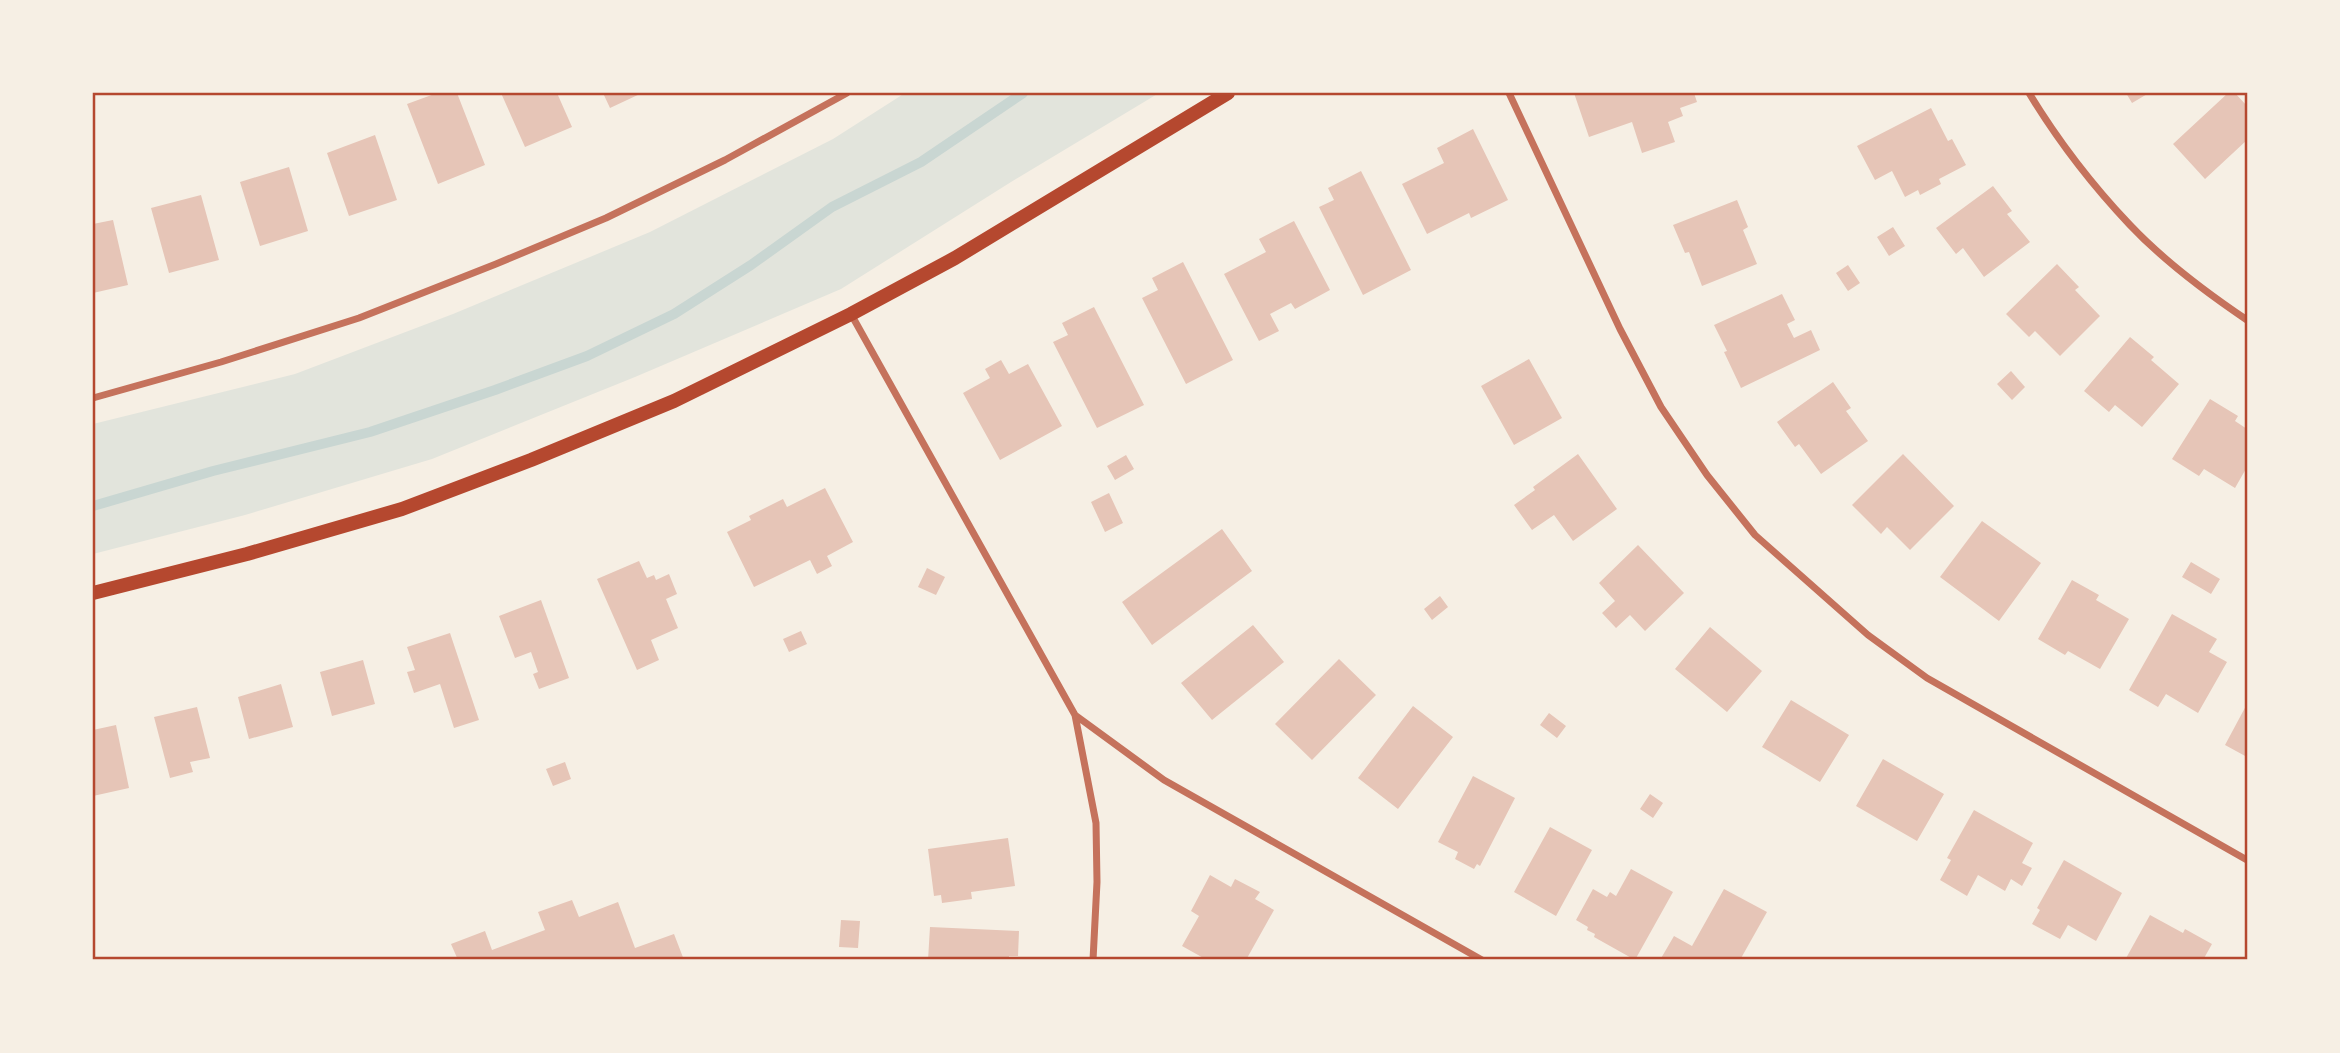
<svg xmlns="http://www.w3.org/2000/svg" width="2340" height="1053" font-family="Figtree,sans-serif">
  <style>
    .green { fill: #e2e4dc }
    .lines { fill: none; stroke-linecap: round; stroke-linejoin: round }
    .stream { stroke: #c9d6d2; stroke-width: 10 }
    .building { fill: #e6c5b7 }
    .minor { stroke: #c5725c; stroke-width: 7 }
    .secondary { stroke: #b5482f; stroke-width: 14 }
    .neatline { fill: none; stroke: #b5482f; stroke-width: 2.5 }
  </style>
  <rect width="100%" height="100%" fill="#f6efe4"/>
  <!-- green -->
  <path class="green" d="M 905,93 L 1159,93 L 1011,182 L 841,289 L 635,377 L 432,459 L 245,515 L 93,554 L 93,424 L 295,374 L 453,314 L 650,232 L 833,139 Z"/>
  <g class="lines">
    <!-- stream -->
    <path class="stream" d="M 93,506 L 213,471 L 370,432 L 495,390 L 587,356 L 674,314 L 751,265 L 832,207 L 921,162 L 1023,93"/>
  </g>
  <!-- building -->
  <path class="building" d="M 437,93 L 457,93 L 485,165 L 438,184 L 407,104 Z
    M 501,93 L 557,93 L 572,127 L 525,147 Z
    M 603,93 L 642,93 L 610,108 Z
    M 1574,93 L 1694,93 L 1697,102 L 1680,108 L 1683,116 L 1668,122 L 1675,142 L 1642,153 L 1632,122 L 1589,137 Z
    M 2126,93 L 2149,93 L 2132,103 Z
    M 2228,93 L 2235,93 L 2247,106 L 2247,140 L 2205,179 L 2173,144 Z
    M 1931,108 L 1948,141 L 1952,139 L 1966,165 L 1939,179 L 1941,184 L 1920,195 L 1918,190 L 1905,197 L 1892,171 L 1875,180 L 1857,146 Z
    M 1473,129 L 1508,200 L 1471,218 L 1469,213 L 1427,234 L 1402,184 L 1444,163 L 1437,148 Z
    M 375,135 L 397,200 L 349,216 L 327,153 Z
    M 289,167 L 308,231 L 260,246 L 240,182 Z
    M 1361,171 L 1411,270 L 1363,295 L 1319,207 L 1334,200 L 1328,188 Z
    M 1993,186 L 2012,211 L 2007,214 L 2030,242 L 1984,277 L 1963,248 L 1956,254 L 1936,228 Z
    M 201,195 L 219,260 L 169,273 L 151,208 Z
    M 1737,200 L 1748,227 L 1743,230 L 1757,264 L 1702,286 L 1689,252 L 1685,253 L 1673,225 Z
    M 113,220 L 128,285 L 93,293 L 93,224 Z
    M 1294,221 L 1330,290 L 1295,309 L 1291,303 L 1270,314 L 1279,331 L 1259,341 L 1224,274 L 1266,252 L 1259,239 Z
    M 1893,227 L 1905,246 L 1889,256 L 1877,237 Z
    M 1183,262 L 1233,360 L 1186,384 L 1142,298 L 1158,290 L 1152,278 Z
    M 2057,264 L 2079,287 L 2075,290 L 2100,316 L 2060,356 L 2035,331 L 2029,337 L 2006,314 Z
    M 1848,265 L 1860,283 L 1848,291 L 1836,273 Z
    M 1782,294 L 1795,320 L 1787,324 L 1794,338 L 1811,330 L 1820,350 L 1741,388 L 1724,352 L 1727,351 L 1714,325 Z
    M 1094,307 L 1144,405 L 1097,428 L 1053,342 L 1068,335 L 1062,323 Z
    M 2130,337 L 2154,357 L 2151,360 L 2179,384 L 2142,427 L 2115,405 L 2109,412 L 2084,391 Z
    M 1529,359 L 1562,418 L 1514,445 L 1481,386 Z
    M 1001,360 L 1009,374 L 1028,364 L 1062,426 L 1000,460 L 963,393 L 990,378 L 985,369 Z
    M 2011,371 L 2025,387 L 2012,400 L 1997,384 Z
    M 1833,382 L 1851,408 L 1846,411 L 1868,441 L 1821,474 L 1799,444 L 1795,447 L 1777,422 Z
    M 2210,399 L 2238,416 L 2235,421 L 2247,429 L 2247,467 L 2235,488 L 2204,469 L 2199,476 L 2172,459 Z
    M 1578,454 L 1617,509 L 1573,541 L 1554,515 L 1532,530 L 1514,505 L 1535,490 L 1533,487 Z
    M 1903,454 L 1954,506 L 1910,550 L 1887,527 L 1881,534 L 1852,505 Z
    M 1126,455 L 1134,469 L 1115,480 L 1107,466 Z
    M 825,488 L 853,542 L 827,556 L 832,566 L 817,574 L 810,560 L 754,587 L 727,532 L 751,520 L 749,516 L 783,499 L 787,507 Z
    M 1109,493 L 1123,523 L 1105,532 L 1091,502 Z
    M 1982,521 L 2041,563 L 1999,621 L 1940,577 Z
    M 1222,529 L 1252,571 L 1152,645 L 1122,602 Z
    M 1638,545 L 1684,593 L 1645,631 L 1630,615 L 1616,628 L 1602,613 L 1615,601 L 1599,583 Z
    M 639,561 L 647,578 L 654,575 L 656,580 L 669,574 L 677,594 L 666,599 L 678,628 L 651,640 L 659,660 L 637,670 L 597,579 Z
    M 2191,562 L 2220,579 L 2211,594 L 2182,577 Z
    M 927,568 L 945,577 L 936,595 L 918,587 Z
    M 2072,580 L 2099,595 L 2096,600 L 2129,619 L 2100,669 L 2068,651 L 2065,655 L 2038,639 Z
    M 1440,596 L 1448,607 L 1432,620 L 1424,609 Z
    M 541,600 L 569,678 L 539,689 L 533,674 L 538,672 L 531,652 L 515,658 L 499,616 Z
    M 2172,614 L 2217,639 L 2209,652 L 2227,662 L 2198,713 L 2166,694 L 2158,707 L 2129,690 Z
    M 1253,625 L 1284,662 L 1212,720 L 1181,683 Z
    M 1710,627 L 1762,671 L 1727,712 L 1675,669 Z
    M 801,631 L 807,644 L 789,652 L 783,639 Z
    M 450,633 L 479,720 L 454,728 L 440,684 L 414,693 L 407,672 L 415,670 L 407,647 Z
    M 1339,659 L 1376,695 L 1312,760 L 1275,724 Z
    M 363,660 L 375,704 L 332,716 L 320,672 Z
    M 281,684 L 293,727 L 249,739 L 238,697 Z
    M 1791,700 L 1849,735 L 1820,782 L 1762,747 Z
    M 2247,704 L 2247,757 L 2225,745 Z
    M 1413,706 L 1453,737 L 1398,809 L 1358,778 Z
    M 197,707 L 210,758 L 190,762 L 193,772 L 170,778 L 154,717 Z
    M 1549,713 L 1566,726 L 1557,738 L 1540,725 Z
    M 116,725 L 129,788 L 93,796 L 93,730 Z
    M 1883,759 L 1944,794 L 1917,841 L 1856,806 Z
    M 565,762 L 571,779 L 553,786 L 546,769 Z
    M 1473,776 L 1515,798 L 1480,866 L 1477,864 L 1474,869 L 1455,859 L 1458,852 L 1438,842 Z
    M 1650,794 L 1663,803 L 1653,818 L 1640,809 Z
    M 1974,810 L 2033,843 L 2022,863 L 2032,868 L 2022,886 L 2011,879 L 2005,891 L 1978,875 L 1967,896 L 1940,880 L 1951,860 L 1947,858 Z
    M 1550,827 L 1592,850 L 1556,916 L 1514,892 Z
    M 1008,838 L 1015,886 L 971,892 L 972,899 L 942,903 L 941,895 L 934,896 L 928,849 Z
    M 2064,860 L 2122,893 L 2096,941 L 2068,925 L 2060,939 L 2032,924 L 2040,910 L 2037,908 Z
    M 1631,869 L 1673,892 L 1635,960 L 1594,937 L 1595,934 L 1587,930 L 1588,927 L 1576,920 L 1593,889 L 1607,897 L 1610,892 L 1616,896 Z
    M 1210,875 L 1231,887 L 1235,879 L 1260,892 L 1255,899 L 1274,910 L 1246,960 L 1207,960 L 1182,946 L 1199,916 L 1191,911 Z
    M 1724,889 L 1767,912 L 1740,960 L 1660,960 L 1674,936 L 1692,946 Z
    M 572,900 L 579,917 L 618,902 L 635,948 L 674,934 L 684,960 L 458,960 L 451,944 L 485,931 L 492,950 L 545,930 L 538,912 Z
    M 2150,915 L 2183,933 L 2185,929 L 2212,944 L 2203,960 L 2125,960 Z
    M 841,920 L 860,921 L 858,948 L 839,947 Z
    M 930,927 L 1019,931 L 1018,956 L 1009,956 L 1009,960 L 928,960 Z"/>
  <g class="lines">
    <!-- minor -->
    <path class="minor" d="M 1509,93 L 1620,329 L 1661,407 L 1707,475 L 1755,535 L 1868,635 L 1927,678 L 2247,860
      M 2029,93 C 2057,139 2093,186 2130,225 C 2163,260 2207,293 2247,320
      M 851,314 L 1075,715 L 1164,780 L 1482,960
      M 93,398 L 221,362 L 359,318 L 496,264 L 606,218 L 725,160 L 847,93
      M 1075,715 L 1096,823 L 1097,882 L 1093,960"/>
    <!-- secondary -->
    <path class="secondary" d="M 93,593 L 247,554 L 402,509 L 531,460 L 674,401 L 851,314 L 955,258 L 1228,93"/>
  </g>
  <!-- border -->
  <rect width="2340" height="1053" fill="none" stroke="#f6efe4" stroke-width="189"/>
  <rect x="94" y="94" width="2152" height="864" class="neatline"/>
</svg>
